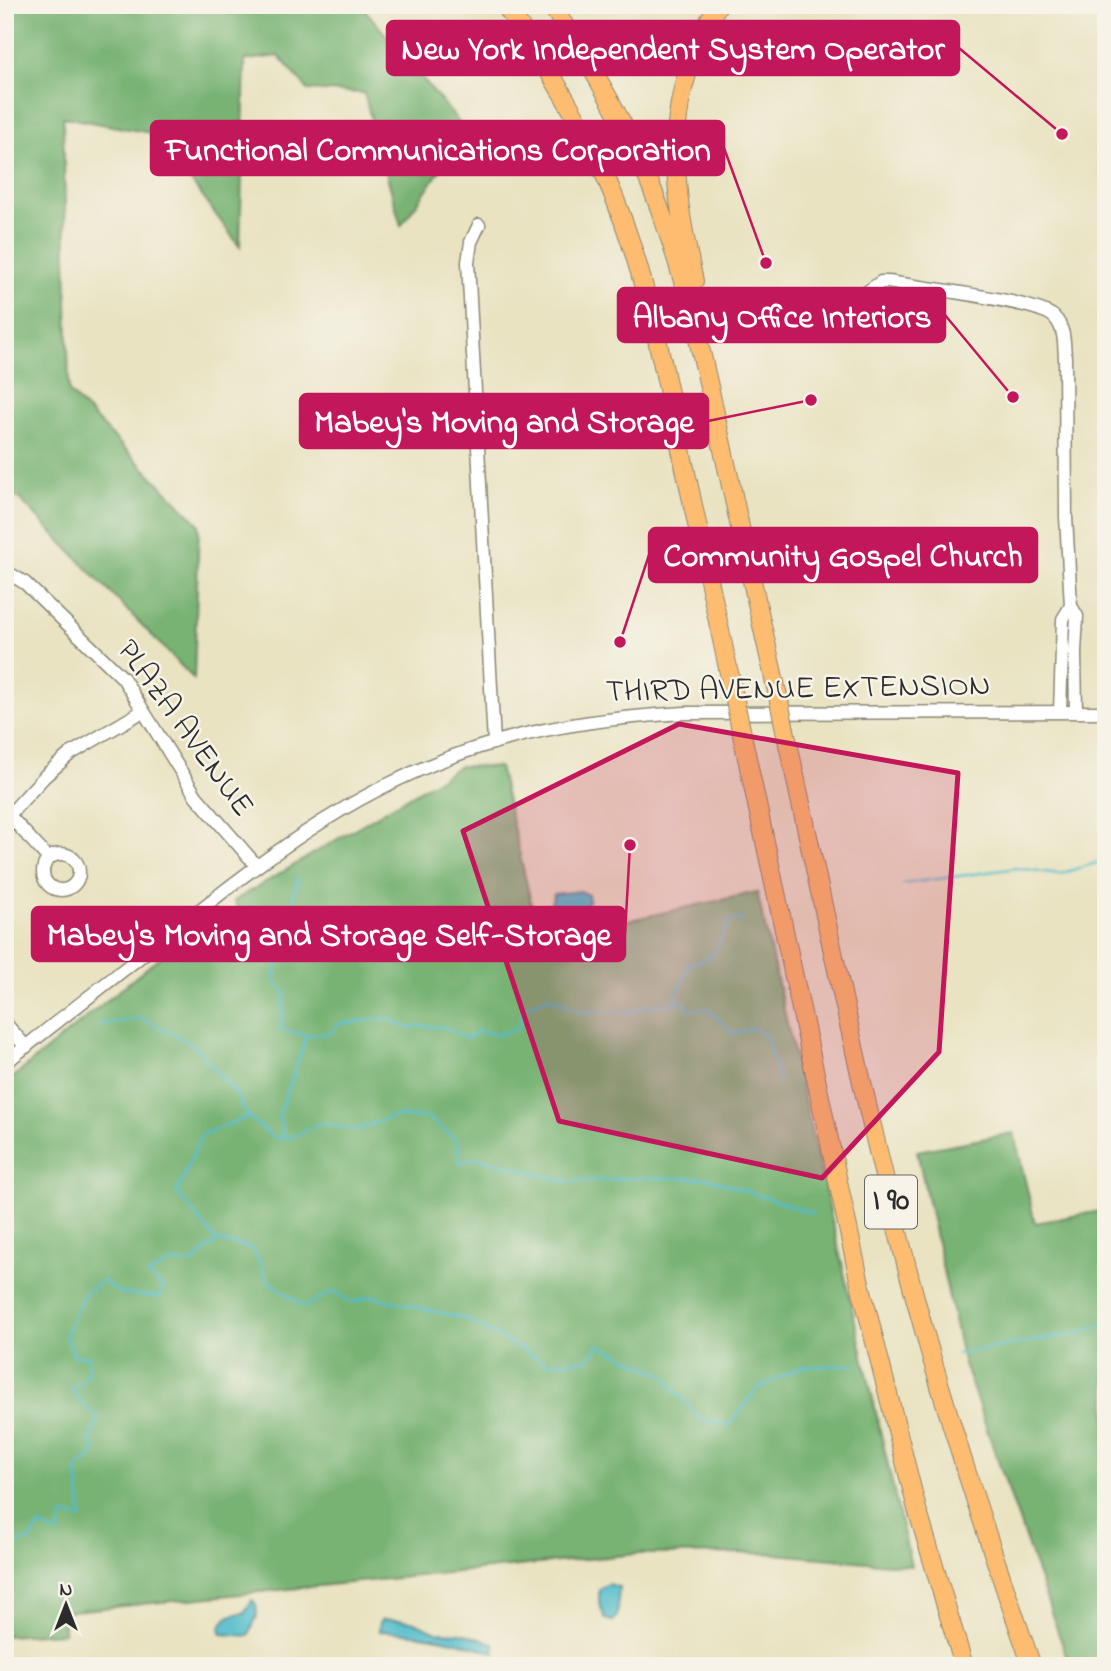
<svg xmlns="http://www.w3.org/2000/svg" width="1111" height="1671" font-family="'Indie Flower',sans-serif">
  <style>
    .forest { fill: #78b373; stroke: #526f4f; stroke-width: 2 }
    .water { fill: #50bccb; stroke: #3e747b; stroke-width: 2 }
    .lines { fill: none; stroke-linecap: round; stroke-linejoin: round }
    .stream { stroke: #50bccb; stroke-width: 2.5 }
    .minor-casing { stroke: #8a8776; stroke-width: 15 }
    .highway-casing { stroke: #8a8776; stroke-width: 20 }
    .minor { stroke: #fff; stroke-width: 12 }
    .highway { stroke: #fdbc70; stroke-width: 18 }
    .highway-bridge-casing { stroke: #8a8776; stroke-width: 20; stroke-linecap: butt }
    .highway-bridge { stroke: #fdbc70; stroke-width: 18 }
    .marked { fill: #c2185b; fill-opacity: 0.2; stroke: #c2185b; stroke-width: 5; stroke-linejoin: round }
    .labels { text-anchor: middle; dominant-baseline: central; stroke-width: 5; stroke-linejoin: round; paint-order: stroke }
    .shield { fill: #f7f3e8; stroke: #686764; stroke-width: 2 }
    .shield-label { font-size: 30px; font-weight: bold; fill: #2b2b2b }
    .street-label { font-size: 32px; fill: #2b2b2b; stroke: #f7f3e8 }
    .leader { fill: none; stroke: #c2185b; stroke-width: 2.5 }
    .callout-dot { fill: #c2185b; stroke: #f7f3e8; stroke-width: 2.5 }
    .callout { fill: #c2185b; stroke: #c2185b; stroke-width: 2.5 }
    .callout-label { font-size: 33px; text-anchor: middle; font-weight: bold; fill: #fff }
  </style>
  <rect width="100%" height="100%" fill="#f7f3e8"/>
  <filter id="ink" filterUnits="userSpaceOnUse"><feTurbulence type="fractalNoise" baseFrequency=".0143" numOctaves="2"/><feDisplacementMap in="SourceGraphic" scale="14" xChannelSelector="R" yChannelSelector="G"/><feConvolveMatrix kernelMatrix="1 2 1 2 8 2 1 2 1" color-interpolation-filters="sRGB"/></filter>
  <filter id="wash" filterUnits="userSpaceOnUse"><feTurbulence type="fractalNoise" baseFrequency=".00686" numOctaves="4" result="noise"/><feDisplacementMap in="SourceGraphic" scale="28" xChannelSelector="R" yChannelSelector="G"/><feGaussianBlur stdDeviation="1.57" result="paint"/><feColorMatrix in="noise" values="0 0 0 0 0 0 0 0 0 0 0 0 0 0 0 0 0 1.4 0 .05"/><feComposite in="paint" operator="in"/></filter>
  <g filter="url(#wash)">
    <rect width="100%" height="100%" fill="#e9e3c2"/>
    <!-- forest -->
    <path class="forest" d="M 5,5 L 361,5 L 467,132 L 401,226 L 364,93 L 308,90 L 279,56 L 245,60 L 240,247 L 156,134 L 63,117 L 69,392 L 199,524 L 194,679 L 18,497 L 5,500 Z
      M 460,766 L 499,767 L 540,940 L 757,892 L 911,1566 L 765,1553 L 636,1554 L 63,1612 L 64,1633 L 5,1636 L 5,1084 L 188,934 L 211,951 L 245,925 L 234,901 Z
      M 1014,1133 L 1035,1223 L 1106,1210 L 1106,1666 L 1070,1666 L 963,1361 L 917,1151 Z"/>
    <!-- water -->
    <path class="water" d="M 581,891 L 588,895 L 589,901 L 585,906 L 553,910 L 550,907 L 554,894 Z
      M 608,1584 L 619,1587 L 617,1616 L 613,1621 L 605,1619 L 599,1602 L 599,1589 Z
      M 252,1600 L 256,1604 L 257,1615 L 249,1636 L 222,1634 L 220,1628 C 226,1616 231,1614 244,1613 Z
      M 384,1619 L 412,1621 L 437,1632 L 462,1633 L 494,1643 L 495,1653 C 457,1640 419,1633 379,1631 L 380,1621 Z"/>
    <g class="lines">
      <!-- stream -->
      <path class="stream" d="M 298,878 L 274,980 L 285,992 L 281,1030 L 307,1035
        M 902,884 L 1016,868 L 1059,874 L 1096,863 L 1106,862
        M 674,1005 L 683,1002 L 690,1010 L 708,1009 L 734,1034 L 753,1028 L 767,1036 L 779,1082
        M 99,1025 L 141,1018 L 194,1045 L 237,1095 L 248,1117
        M 285,1137 L 291,1138 L 321,1123 L 356,1130 L 395,1116 L 429,1118 L 458,1141 L 458,1163 L 479,1158 L 569,1182 L 639,1178 L 708,1178 L 812,1213
        M 217,1241 L 253,1248 L 268,1281 L 305,1307 L 334,1291 L 352,1303 L 370,1296 L 467,1319 L 546,1363 L 588,1360 L 599,1345 L 662,1374 L 700,1419 L 730,1425 L 757,1389 L 801,1367 L 857,1365
        M 957,1354 L 1076,1334 L 1106,1324
        M 5,1546 L 30,1540 L 40,1525 L 58,1535 L 63,1515 L 82,1518 L 77,1469 L 95,1453 L 90,1438 L 98,1419 L 71,1391 L 87,1376 L 89,1356 L 74,1356 L 65,1334 L 85,1292 L 104,1281 L 119,1293 L 159,1297 L 164,1288 L 148,1275 L 171,1262 L 192,1264 L 217,1241 L 177,1193 L 201,1135 L 248,1117 L 275,1138 L 284,1137 L 279,1116 L 307,1035 L 330,1034 L 338,1024 L 387,1018 L 409,1028 L 420,1026 L 445,1027 L 467,1039 L 479,1031 L 498,1035 L 519,1028 L 523,1008 L 549,997 L 582,1012 L 633,1012 L 648,1005 L 674,1005 L 690,964 L 713,956 L 730,921 L 743,919"/>
    </g>
  </g>
  <g filter="url(#ink)">
    <g class="lines">
      <!-- minor casing -->
      <g class="minor-casing">
        <path id="minor" d="M 479,225 L 471,242 L 468,262 L 494,743
          M 867,292 L 881,282 L 888,282 C 917,287 1038,301 1054,317 C 1065,328 1064,343 1065,358 L 1066,517 L 1071,606 L 1077,616 L 1075,652 L 1076,712
          M 5,571 L 25,583 L 123,678 L 196,796 L 256,865
          M 1060,712 L 1063,619 L 1071,606
          M 5,811 L 49,859
          M 9,815 L 45,776 L 70,754 L 143,711
          M43 872a18 18 0 1 1 36 0a18 18 0 1 1-36 0Z
          M 5,1023 L 26,1047
          M 5,1063 C 59,1020 114,977 168,935 C 271,853 367,779 496,742 C 558,724 621,717 685,713 L 1106,712"/>
      </g>
      <!-- highway casing -->
      <g class="highway-casing">
        <path id="highway" d="M 505,5 C 544,61 580,118 607,180 C 642,260 659,346 677,431 C 696,519 715,608 734,696
          M 551,5 C 591,64 627,125 653,191 C 684,270 702,354 720,436 C 739,523 758,609 778,696
          M 694,281 C 671,180 661,98 718,5
          M 741,730 L 859,1279 L 917,1509 L 964,1666
          M 785,730 C 831,940 873,1152 932,1359 C 962,1462 996,1564 1032,1666"/>
      </g>
      <!-- minor -->
      <use href="#minor" class="minor"/>
      <!-- highway -->
      <use href="#highway" class="highway"/>
      <!-- highway-bridge casing -->
      <g class="highway-bridge-casing">
        <path id="highway-bridge" d="M 734,696 L 741,730
          M 778,696 L 785,730"/>
      </g>
      <!-- highway-bridge -->
      <use href="#highway-bridge" class="highway-bridge"/>
    </g>
  </g>
  <!-- marked area -->
  <path class="marked" d="M 679,724 L 958,773 L 939,1052 L 822,1178 L 559,1121 L 463,831 Z"/>
  <g class="labels">
    <!-- shield labels -->
    <rect class="shield" x="865" y="1175.5" width="52" height="53" rx="5"/>
    <g class="shield-label">
      <text x="891" y="1202">I 90</text>
    </g>
    <!-- street labels -->
    <g class="street-label">
      <text transform="translate(798 690) rotate(-1)">THIRD AVENUE EXTENSION</text>
      <text transform="translate(184 729) rotate(54)">PLAZA AVENUE</text>
    </g>
  </g>
  <!-- callouts -->
  <path class="leader" d="M1062 134L959 48M766 263L724 148M1013 397L945 315M811 400L708 421M620 642L649 555M630 845L625 934"/>
  <g class="callout-dot">
    <circle cx="1062" cy="134" r="7"/>
    <circle cx="766" cy="263" r="7"/>
    <circle cx="1013" cy="397" r="7"/>
    <circle cx="811" cy="400" r="7"/>
    <circle cx="620" cy="642" r="7"/>
    <circle cx="630" cy="845" r="7"/>
  </g>
  <g class="callout">
    <rect x="387" y="21" width="572" height="54" rx="7"/>
    <rect x="151" y="121" width="573" height="54" rx="7"/>
    <rect x="618" y="288" width="327" height="54" rx="7"/>
    <rect x="300" y="394" width="408" height="54" rx="7"/>
    <rect x="649" y="528" width="388" height="54" rx="7"/>
    <rect x="32" y="907" width="593" height="54" rx="7"/>
  </g>
  <g class="callout-label">
    <text x="673" y="59">New York Independent System Operator</text>
    <text x="438" y="160">Functional Communications Corporation</text>
    <text x="782" y="327">Albany Office Interiors</text>
    <text x="504" y="432">Mabey's Moving and Storage</text>
    <text x="843" y="566">Community Gospel Church</text>
    <text x="329" y="945">Mabey's Moving and Storage Self-Storage</text>
  </g>
  <!-- margin -->
  <rect width="1111" height="1671" fill="none" stroke="#f7f3e8" stroke-width="28"/>
  <!-- north arrow -->
  <g transform="translate(66 1605)" stroke="#f7f3e8" stroke-width="5" paint-order="stroke">
  <path d="M0-5L12 26L0 18L-12 26Z" fill="#2b2b2b"/>
  <text y="-10" font-size="19" font-weight="bold" text-anchor="middle" fill="#2b2b2b">N</text>
  </g>
</svg>
